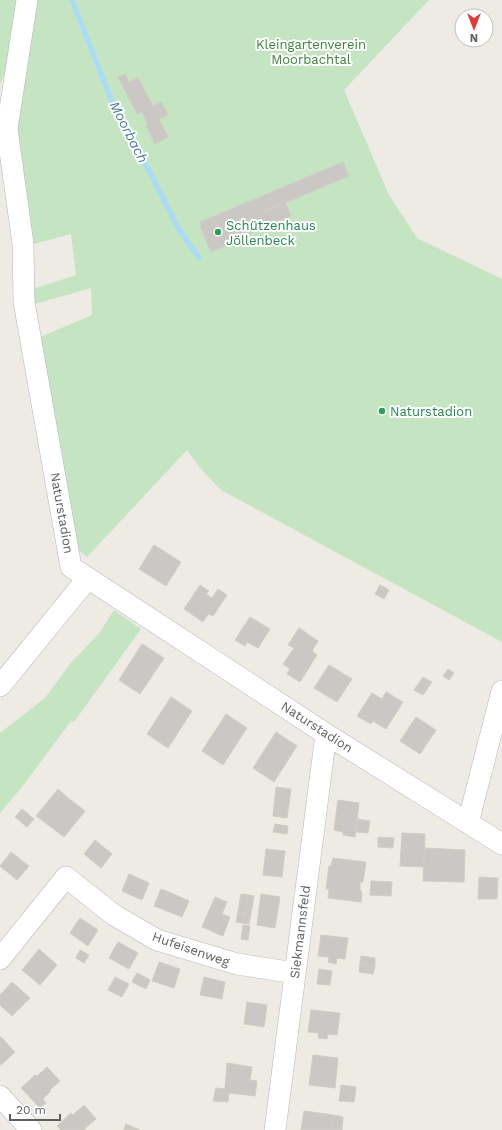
<svg xmlns="http://www.w3.org/2000/svg" width="502" height="1130" font-family="'Work Sans',sans-serif">
  <style>
    .green { fill: #c5e4c2 }
    .lines { fill: none; stroke-linecap: round; stroke-linejoin: round }
    .stream { stroke: #a9dcf9; stroke-width: 5 }
    .building { fill: #cbc7c4; stroke: #d2ccc3 }
    .minor-casing { stroke: #b5b7ba; stroke-width: 22 }
    .minor { stroke: #fff; stroke-width: 21 }
    .leisure-dot { fill: #2e9e5b; stroke: #fff; stroke-width: 1.5 }
    .labels { text-anchor: middle; dominant-baseline: central; stroke-width: 4; stroke-linejoin: round; paint-order: stroke }
    .park-label { font-size: 13px; fill: #3d843b; stroke: #fff }
    .leisure-label { font-size: 13px; fill: #27864d; stroke: #fff; text-anchor: start }
    .street-label { font-size: 13px; fill: #5c6064; stroke: #fff }
    .water-label { font-size: 14px; font-style: italic; fill: #4379a2; stroke: #fff }
  </style>
  <rect width="100%" height="100%" fill="#eeebe4"/>
  <!-- green -->
  <path class="green" d="M 0,0 L 18,0 L 6,72 L 0,84 Z
    M 30,0 L 429,0 L 344,90 L 389,195 L 417,238 L 502,279 L 502,642 L 221,490 L 201,469 L 187,450 L 87,557 L 74,547 L 38,338 L 92,315 L 91,288 L 35,304 L 33,289 L 76,275 L 71,234 L 27,246 L 10,127 Z
    M 114,610 L 141,629 L 74,722 L 71,721 L 25,783 L 0,813 L 0,733 L 45,698 L 70,664 L 100,632 Z"/>
  <g class="lines">
    <!-- stream -->
    <path class="stream" d="M 72,0 L 113,104 L 134,141 L 178,228 L 199,258"/>
  </g>
  <!-- building -->
  <path class="building" d="M 125,74 L 129,82 L 138,78 L 153,106 L 161,102 L 168,115 L 159,119 L 168,137 L 155,144 L 146,126 L 148,125 L 142,112 L 137,114 L 118,77 Z
    M 343,162 L 349,176 L 230,226 L 224,212 Z
    M 285,202 L 291,216 L 236,239 L 230,226 Z
    M 224,212 L 236,239 L 229,242 L 230,244 L 211,252 L 200,226 L 202,226 L 200,222 Z
    M 154,545 L 181,562 L 166,586 L 139,569 Z
    M 200,585 L 209,591 L 206,594 L 212,598 L 218,589 L 227,595 L 213,616 L 208,614 L 203,622 L 184,609 Z
    M 380,585 L 389,590 L 384,599 L 375,594 Z
    M 250,617 L 270,629 L 258,648 L 247,642 L 245,646 L 235,640 Z
    M 299,628 L 318,641 L 312,651 L 317,655 L 300,682 L 287,674 L 290,669 L 283,664 L 294,648 L 288,645 Z
    M 142,644 L 164,658 L 140,694 L 119,680 Z
    M 329,665 L 352,679 L 337,702 L 314,688 Z
    M 448,669 L 454,673 L 449,680 L 443,676 Z
    M 423,677 L 432,682 L 423,695 L 414,690 Z
    M 386,692 L 403,702 L 386,729 L 373,721 L 371,724 L 357,716 L 372,693 L 382,699 Z
    M 171,697 L 192,711 L 168,748 L 147,734 Z
    M 226,714 L 247,728 L 223,765 L 202,751 Z
    M 416,717 L 436,730 L 420,754 L 400,741 Z
    M 276,732 L 297,746 L 274,782 L 253,768 Z
    M 276,787 L 291,789 L 287,818 L 273,816 Z
    M 58,789 L 68,798 L 47,824 L 36,816 Z
    M 68,798 L 85,811 L 64,837 L 47,824 Z
    M 338,800 L 359,803 L 355,837 L 343,835 L 343,832 L 334,830 Z
    M 22,809 L 34,819 L 27,827 L 15,817 Z
    M 357,819 L 370,821 L 368,833 L 356,832 Z
    M 275,824 L 288,826 L 287,834 L 273,832 Z
    M 402,833 L 425,834 L 424,867 L 400,866 Z
    M 378,837 L 394,838 L 393,848 L 378,847 Z
    M 95,840 L 112,854 L 101,868 L 84,854 Z
    M 424,848 L 465,850 L 464,882 L 423,881 Z
    M 266,849 L 285,851 L 282,877 L 263,875 Z
    M 11,852 L 29,866 L 17,880 L 0,866 Z
    M 333,858 L 366,862 L 363,882 L 360,882 L 360,890 L 362,892 L 361,902 L 328,898 L 329,889 L 326,889 L 329,866 L 331,866 Z
    M 129,874 L 149,883 L 142,900 L 122,891 Z
    M 479,877 L 498,878 L 497,899 L 478,899 Z
    M 371,881 L 392,882 L 391,896 L 370,895 Z
    M 161,889 L 169,892 L 162,909 L 154,906 Z
    M 169,892 L 189,901 L 182,917 L 162,909 Z
    M 241,894 L 248,895 L 245,913 L 238,912 Z
    M 261,894 L 280,897 L 275,928 L 257,925 Z
    M 248,895 L 254,896 L 251,914 L 245,913 Z
    M 215,897 L 227,902 L 222,914 L 230,917 L 223,936 L 202,927 Z
    M 238,912 L 245,913 L 243,923 L 236,922 Z
    M 245,913 L 251,914 L 249,924 L 243,923 Z
    M 80,918 L 98,930 L 88,946 L 70,933 Z
    M 243,925 L 250,926 L 248,940 L 241,939 Z
    M 321,935 L 348,938 L 345,959 L 337,958 L 336,964 L 328,962 L 329,957 L 318,956 Z
    M 118,942 L 138,953 L 129,969 L 109,958 Z
    M 39,949 L 57,965 L 40,985 L 22,970 Z
    M 80,950 L 89,955 L 84,963 L 76,958 Z
    M 361,956 L 375,958 L 375,966 L 360,964 Z
    M 159,962 L 180,969 L 174,988 L 152,981 Z
    M 360,964 L 375,966 L 373,974 L 359,972 Z
    M 319,969 L 332,971 L 330,985 L 317,984 Z
    M 137,973 L 143,976 L 138,985 L 132,982 Z
    M 143,976 L 150,980 L 146,989 L 138,985 Z
    M 115,977 L 129,984 L 122,997 L 108,990 Z
    M 204,977 L 225,982 L 222,999 L 200,995 Z
    M 12,982 L 30,998 L 12,1016 L 0,1005 L 0,995 Z
    M 247,1002 L 267,1005 L 264,1027 L 244,1024 Z
    M 311,1010 L 340,1013 L 337,1035 L 328,1034 L 327,1039 L 318,1038 L 319,1033 L 308,1032 Z
    M 0,1036 L 15,1052 L 1,1065 L 0,1065 Z
    M 313,1055 L 338,1058 L 335,1088 L 309,1085 Z
    M 227,1063 L 252,1067 L 250,1080 L 257,1081 L 255,1096 L 229,1093 L 228,1102 L 213,1101 L 216,1088 L 225,1089 Z
    M 47,1067 L 60,1081 L 50,1090 L 51,1091 L 43,1099 L 46,1103 L 40,1108 L 21,1088 L 35,1075 L 37,1076 Z
    M 341,1085 L 356,1087 L 354,1102 L 339,1101 Z
    M 84,1105 L 96,1119 L 84,1129 L 86,1130 L 61,1130 L 57,1126 L 71,1113 L 73,1115 Z
    M 304,1111 L 334,1115 L 332,1130 L 301,1130 Z
    M 334,1115 L 343,1117 L 342,1130 L 332,1130 Z
    M 126,1124 L 140,1130 L 124,1130 Z"/>
  <g class="lines">
    <!-- minor casing -->
    <g class="minor-casing">
      <path id="minor" d="M 27,0 L 7,129 L 23,244 L 24,302 L 71,567 L 326,734 L 502,844
        M 0,686 L 88,578
        M 468,823 L 502,691
        M 0,959 L 66,877 L 114,915 L 157,940 L 237,964 L 295,973
        M 0,1096 L 31,1130
        M 275,1130 L 326,734"/>
    </g>
    <!-- minor -->
    <use href="#minor" class="minor"/>
  </g>
  <!-- markers -->
  <g class="leisure-dot">
    <circle cx="218" cy="232" r="4"/>
    <circle cx="382" cy="411" r="4"/>
  </g>
  <g class="labels">
    <!-- park labels -->
    <g class="park-label">
      <text x="311" y="44">Kleingartenverein<tspan x="311" dy="15">Moorbachtal</tspan></text>
    </g>
    <!-- leisure labels -->
    <g class="leisure-label">
      <text x="226" y="225">Schützenhaus<tspan x="226" dy="15">Jöllenbeck</tspan></text>
      <text x="390" y="411">Naturstadion</text>
    </g>
    <!-- street labels -->
    <g class="street-label">
      <text transform="translate(62 513) rotate(80)">Naturstadion</text>
      <text transform="translate(317 727) rotate(33)">Naturstadion</text>
      <text transform="translate(300 932) rotate(-83)">Siekmannsfeld</text>
      <text transform="translate(191 949) rotate(19)">Hufeisenweg</text>
    </g>
    <!-- water labels -->
    <g class="water-label">
      <text transform="translate(129 132) rotate(63)">Moorbach</text>
    </g>
  </g>
  <!-- north arrow -->
  <g transform="translate(474 28) rotate(180)"><circle r="19" fill="#ffffff" stroke="#bebfc1"/>
  <path d="M0-3L7 15L0 10L-7 15Z" fill="#de3a3a"/>
  <text y="-6" font-size="11" font-weight="bold" text-anchor="middle" fill="#5c6064">N</text>
  </g>
  <!-- scale -->
  <path d="M10 1114v6h50v-6" fill="none" stroke="#5c6064" stroke-width="2"/>
  <text x="16" y="1114" font-size="12" fill="#5c6064" stroke="#ffffff" stroke-width="3" paint-order="stroke">20 m</text>
</svg>
